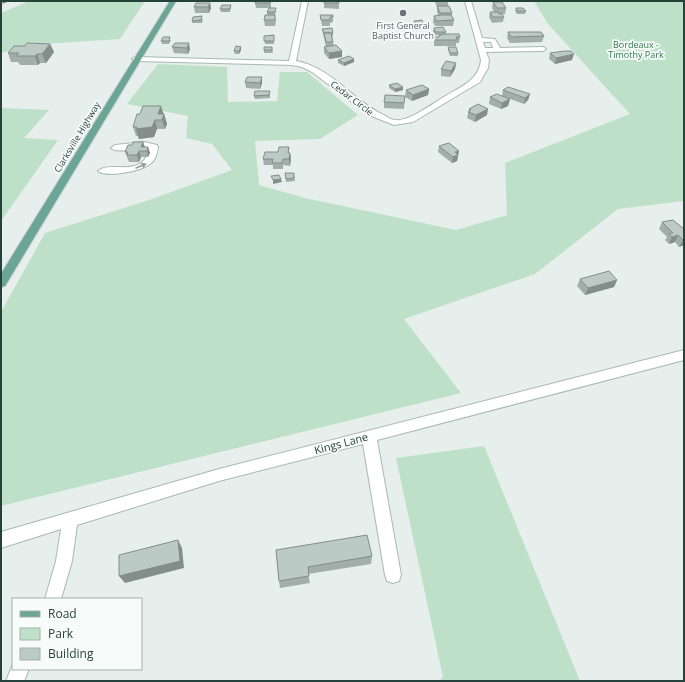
<svg xmlns="http://www.w3.org/2000/svg" width="685" height="682" font-family="'Open Sans',sans-serif">
  <style>
    .green { fill: #bfe0c8 }
    .lines { fill: none; stroke-linecap: round; stroke-linejoin: round }
    .minor-casing { stroke: #a8b8b2; stroke-width: 2 }
    .major-casing { stroke: #c2cac8; stroke-width: 2 }
    .minor { fill: #fff; fill-rule: evenodd }
    .major { fill: #6aa596; fill-rule: evenodd }
    .wall { fill: #a1aea9 }
    .shaded-wall { fill: #838d89 }
    .building { fill: #bbcac4; stroke: #838d89 }
    .oneway { fill: #92a09c }
    .worship-dot { fill: #6b7280; stroke: #f7fbf9; stroke-width: 1.5 }
    .labels { text-anchor: middle; dominant-baseline: central; stroke-width: 3.5; stroke-linejoin: round; paint-order: stroke }
    .far-worship-label { font-size: 9px; fill: #5b616d; stroke: #f7fbf9 }
    .far-park-label { font-size: 9px; fill: #2d7a4b; stroke: #f7fbf9 }
    .far-street-label { font-size: 9px; fill: #24423a; stroke: #f7fbf9 }
    .street-label { font-size: 11px; fill: #24423a; stroke: #f7fbf9 }
  </style>
  <rect width="100%" height="100%" fill="#e6efeb"/>
  <!-- green -->
  <path class="green" d="M 29,1 L 145,1 L 120,39 L 44,44 L 1,53 L 1,13 Z
    M 534,1 L 684,1 L 684,201 L 618,209 L 535,274 L 404,319 L 461,393 L 1,506 L 1,312 L 45,233 L 149,200 L 232,170 L 212,144 L 186,138 L 188,116 L 127,104 L 158,64 L 227,67 L 228,102 L 277,101 L 280,72 L 307,72 L 358,115 L 320,139 L 255,141 L 259,185 L 305,198 L 456,230 L 507,215 L 505,163 L 630,114 L 548,24 Z
    M 1,108 L 49,110 L 24,138 L 58,140 L 1,221 Z
    M 484,446 L 580,681 L 439,681 L 443,677 L 396,458 Z"/>
  <g class="lines">
    <!-- minor casing -->
    <g class="minor-casing">
      <path id="minor" d="M 302,1 L 308,1 L 296,61 C 331,67 353,101 384,115 C 387,117 392,120 395,120 C 409,122 435,102 447,95 C 463,86 479,79 481,60 L 465,1 L 471,1 L 482,38 L 495,39 L 500,48 L 543,47 L 546,49 L 543,51 L 486,52 L 489,60 L 488,68 L 480,82 L 413,122 L 394,125 L 369,115 L 312,72 L 302,67 L 292,65 L 136,61 L 132,59 L 136,57 L 289,61 ZM 483,42 L 491,42 L 493,48 L 485,48 Z
        M 144,142 L 157,145 L 158,147 C 157,153 156,160 150,164 C 142,171 106,178 98,171 C 110,160 143,179 149,149 C 139,147 117,154 111,148 L 115,145 Z
        M 684,350 L 684,360 L 377,440 L 401,575 L 399,581 L 393,583 L 387,581 L 385,575 L 363,444 L 219,481 L 77,525 L 72,561 L 61,599 L 45,599 L 56,561 L 61,529 L 1,548 L 1,532 L 219,469 Z
        M 13,664 L 13,669 L 29,669 L 24,681 L 6,681 Z"/>
    </g>
    <!-- major casing -->
    <g class="major-casing">
      <path id="major" d="M 170,1 L 176,1 L 5,286 L 1,287 L 1,274 Z"/>
    </g>
    <!-- minor -->
    <use href="#minor" class="minor"/>
    <!-- major -->
    <use href="#major" class="major"/>
  </g>
  <!-- wall -->
  <path class="wall" d="M 271,1 L 271,8 L 256,8 L 255,3 Z
    M 324,1 L 342,1 L 339,1 L 339,9 L 324,8 Z
    M 435,1 L 448,1 L 448,6 L 452,13 L 452,16 L 454,20 L 453,26 L 435,26 L 433,22 L 434,16 L 438,16 L 437,11 L 437,7 L 435,2 Z
    M 493,2 L 506,8 L 505,14 L 499,14 L 504,17 L 503,22 L 492,23 L 489,17 L 490,12 L 494,12 L 492,8 Z
    M 210,3 L 211,8 L 209,13 L 195,13 L 194,7 Z
    M 231,5 L 231,8 L 230,12 L 221,12 L 220,9 Z
    M 516,8 L 526,11 L 525,14 L 517,14 L 515,11 Z
    M 276,11 L 275,15 L 276,21 L 275,26 L 265,26 L 264,20 L 267,15 L 267,12 Z
    M 320,15 L 333,17 L 333,22 L 330,23 L 330,26 L 322,26 Z
    M 203,19 L 202,23 L 192,23 L 192,21 Z
    M 414,21 L 423,23 L 423,26 L 415,26 L 414,23 Z
    M 434,28 L 446,32 L 446,34 L 460,37 L 459,43 L 456,43 L 456,46 L 434,46 L 434,37 L 439,37 L 439,35 L 442,35 L 434,35 L 433,31 Z
    M 322,29 L 333,33 L 333,36 L 332,36 L 333,42 L 334,46 L 342,51 L 342,57 L 329,59 L 324,53 L 324,47 L 326,47 Z
    M 508,32 L 544,36 L 542,42 L 510,43 L 507,38 Z
    M 274,35 L 274,44 L 265,44 L 264,36 Z
    M 171,40 L 169,44 L 162,44 L 161,41 Z
    M 175,43 L 190,49 L 188,54 L 174,53 L 172,47 Z
    M 50,44 L 54,52 L 46,63 L 40,63 L 38,65 L 20,65 L 18,62 L 11,62 L 8,53 L 25,46 Z
    M 241,47 L 241,50 L 239,54 L 235,54 L 234,51 Z
    M 264,47 L 272,47 L 273,53 L 264,53 Z
    M 448,47 L 458,53 L 458,56 L 450,56 L 448,50 Z
    M 550,53 L 572,60 L 555,64 L 549,59 Z
    M 354,59 L 354,62 L 344,66 L 338,63 L 338,60 Z
    M 456,63 L 455,69 L 450,77 L 441,76 L 441,69 Z
    M 247,77 L 262,83 L 260,89 L 246,88 L 245,82 Z
    M 389,85 L 403,90 L 395,92 L 389,88 Z
    M 429,89 L 428,95 L 412,101 L 405,97 L 406,90 Z
    M 503,90 L 530,94 L 528,100 L 524,104 L 507,98 L 510,99 L 508,106 L 501,109 L 489,104 L 490,97 L 502,96 Z
    M 270,91 L 270,98 L 255,99 L 254,96 Z
    M 405,96 L 404,109 L 384,108 L 384,102 Z
    M 469,109 L 487,115 L 475,122 L 467,118 Z
    M 164,114 L 167,124 L 165,129 L 157,129 L 154,137 L 139,139 L 138,136 L 136,136 L 133,127 Z
    M 143,142 L 145,147 L 148,147 L 150,153 L 148,157 L 141,157 L 139,162 L 129,162 L 125,152 L 132,145 Z
    M 439,146 L 459,151 L 457,161 L 452,163 L 438,152 Z
    M 289,147 L 289,153 L 290,153 L 291,159 L 290,166 L 283,165 L 283,169 L 273,169 L 273,165 L 264,165 L 263,159 Z
    M 285,173 L 294,173 L 295,181 L 286,182 Z
    M 662,222 L 684,229 L 684,245 L 679,247 L 675,242 L 669,244 L 665,240 L 667,237 L 659,229 Z
    M 580,279 L 617,280 L 614,287 L 585,295 L 577,286 Z
    M 276,550 L 372,556 L 371,564 L 308,574 L 310,583 L 280,588 L 279,581 Z"/>
  <!-- shaded-wall -->
  <path class="shaded-wall" d="M 2,1 L 7,1 L 7,2 L 3,4 Z
    M 210,3 L 211,8 L 209,13 L 208,7 Z
    M 189,43 L 190,49 L 188,54 L 187,48 Z
    M 50,44 L 54,52 L 46,63 L 42,54 Z
    M 241,47 L 241,50 L 239,54 L 239,51 Z
    M 342,51 L 342,57 L 329,59 L 329,53 Z
    M 37,54 L 40,63 L 38,65 L 35,56 Z
    M 574,54 L 572,60 L 555,64 L 556,58 Z
    M 354,59 L 354,62 L 344,66 L 344,63 Z
    M 456,63 L 455,69 L 450,77 L 451,71 Z
    M 262,77 L 262,83 L 260,89 L 260,83 Z
    M 403,87 L 403,90 L 395,92 L 395,89 Z
    M 429,89 L 428,95 L 412,101 L 413,95 Z
    M 530,94 L 528,100 L 524,104 L 525,98 Z
    M 510,99 L 508,106 L 501,109 L 502,103 Z
    M 161,106 L 164,115 L 158,114 Z
    M 488,109 L 487,115 L 475,122 L 476,115 Z
    M 164,114 L 167,124 L 165,129 L 162,120 Z
    M 155,120 L 157,129 L 154,137 L 139,139 L 136,129 Z
    M 143,142 L 145,148 L 141,147 Z
    M 148,147 L 150,153 L 148,157 L 147,151 Z
    M 139,151 L 141,157 L 139,162 L 137,155 Z
    M 459,151 L 457,161 L 452,163 L 453,157 L 455,152 Z
    M 290,153 L 291,159 L 290,166 L 289,159 Z
    M 281,179 L 282,182 L 273,184 L 273,180 Z
    M 678,235 L 675,242 L 669,244 L 672,237 Z
    M 683,240 L 684,240 L 684,245 L 679,247 Z
    M 617,280 L 614,287 L 585,295 L 588,288 Z
    M 178,540 L 182,548 L 184,568 L 125,583 L 119,576 Z"/>
  <!-- building -->
  <path class="building" d="M 256,1 L 270,1 L 270,3 L 255,3 Z
    M 324,1 L 339,1 L 339,3 L 324,3 Z
    M 493,2 L 502,2 L 506,8 L 497,8 Z
    M 196,3 L 210,3 L 208,7 L 194,7 Z
    M 222,5 L 231,5 L 230,9 L 220,9 Z
    M 437,6 L 449,6 L 452,13 L 440,13 Z
    M 269,8 L 276,8 L 275,12 L 267,12 Z
    M 516,8 L 523,8 L 526,11 L 518,11 Z
    M 490,12 L 498,12 L 499,14 L 502,14 L 504,17 L 493,17 Z
    M 265,15 L 275,15 L 275,20 L 264,20 Z
    M 320,15 L 333,15 L 333,17 L 330,17 L 330,20 L 321,20 Z
    M 442,15 L 451,15 L 454,20 L 436,21 L 434,16 Z
    M 202,16 L 201,20 L 192,21 L 193,17 Z
    M 422,20 L 423,23 L 415,23 L 414,21 Z
    M 443,27 L 446,32 L 435,32 L 434,28 Z
    M 332,28 L 333,33 L 324,33 L 322,29 Z
    M 508,32 L 541,32 L 544,36 L 511,37 Z
    M 324,33 L 331,33 L 333,42 L 326,42 Z
    M 442,34 L 459,34 L 460,37 L 456,37 L 457,40 L 435,40 L 434,37 L 439,37 L 439,35 L 442,35 Z
    M 274,35 L 274,41 L 264,41 L 264,36 Z
    M 163,37 L 170,37 L 169,41 L 161,41 Z
    M 27,43 L 50,44 L 42,54 L 37,54 L 35,56 L 16,56 L 19,53 L 8,53 L 14,46 L 25,46 Z
    M 175,43 L 189,43 L 187,48 L 172,47 Z
    M 336,45 L 342,51 L 329,53 L 324,47 Z
    M 236,46 L 241,47 L 239,51 L 234,51 Z
    M 264,47 L 272,47 L 272,50 L 264,50 Z
    M 448,47 L 456,47 L 458,53 L 450,53 Z
    M 565,51 L 571,51 L 574,54 L 556,58 L 550,53 Z
    M 349,56 L 354,59 L 344,63 L 338,60 Z
    M 446,61 L 456,63 L 451,71 L 441,69 Z
    M 247,77 L 262,77 L 260,83 L 245,82 Z
    M 397,83 L 403,87 L 395,89 L 389,85 Z
    M 422,85 L 429,89 L 413,95 L 406,90 Z
    M 508,87 L 530,94 L 525,98 L 503,90 Z
    M 255,91 L 270,91 L 269,95 L 254,96 Z
    M 497,94 L 510,99 L 502,103 L 490,97 Z
    M 385,95 L 405,96 L 404,103 L 384,102 Z
    M 478,104 L 488,109 L 476,115 L 468,112 L 471,110 L 469,109 Z
    M 143,106 L 161,106 L 158,114 L 164,114 L 162,120 L 155,120 L 152,127 L 136,129 L 137,127 L 133,127 L 137,114 L 140,114 Z
    M 133,142 L 143,142 L 141,147 L 148,147 L 147,151 L 139,151 L 137,155 L 127,155 L 128,152 L 125,152 L 128,145 L 132,145 Z
    M 449,143 L 459,151 L 455,152 L 458,155 L 453,157 L 439,146 Z
    M 279,147 L 289,147 L 288,153 L 290,153 L 289,159 L 283,159 L 282,163 L 272,163 L 273,159 L 263,159 L 265,152 L 278,152 Z
    M 285,173 L 294,173 L 294,178 L 286,179 Z
    M 279,175 L 281,179 L 273,180 L 271,176 Z
    M 673,220 L 684,229 L 684,240 L 683,240 L 678,235 L 672,237 L 669,234 L 673,233 L 662,222 Z
    M 609,271 L 617,280 L 588,288 L 580,279 Z
    M 367,535 L 372,556 L 308,567 L 309,576 L 279,581 L 276,550 Z
    M 178,540 L 180,561 L 119,576 L 119,555 Z"/>
  <!-- one-way arrows -->
  <defs><path id="oneway-solid" d="M-6-.8H1V-3.2L6.5 0L1 3.2V.8H-6Z"/></defs>
  <use class="oneway" href="#oneway-solid" transform="translate(141 166) rotate(-23)"/>
  <!-- markers -->
  <circle class="worship-dot" cx="403" cy="13" r="4"/>
  <g class="labels">
    <!-- far-worship labels -->
    <g class="far-worship-label">
      <text x="403" y="25">First General<tspan x="403" dy="10">Baptist Church</tspan></text>
    </g>
    <!-- far-park labels -->
    <g class="far-park-label">
      <text x="636" y="44">Bordeaux -<tspan x="636" dy="10">Timothy Park</tspan></text>
    </g>
    <!-- far-street labels -->
    <g class="far-street-label">
      <text transform="translate(352 98) rotate(37)">Cedar Circle</text>
      <text transform="translate(77 137) rotate(-59)">Clarksville Highway</text>
    </g>
    <!-- street labels -->
    <g class="street-label">
      <text transform="translate(341 443) rotate(-15)">Kings Lane</text>
    </g>
  </g>
  <!-- border -->
  <rect width="685" height="682" fill="none" stroke="#24423a" stroke-width="4"/>
  <!-- legend -->
  <rect x="12" y="598" width="130" height="72" fill="#f7fbf9" stroke="#a3b1ad"/>
  <rect x="20" y="611" width="20" height="6" fill="#6aa596" stroke="#a3b1ad"/>
  <text x="48" y="618" font-size="12" fill="#24423a">Road</text>
  <rect x="20" y="628" width="20" height="12" fill="#bfe0c8" stroke="#a3b1ad"/>
  <text x="48" y="638" font-size="12" fill="#24423a">Park</text>
  <rect x="20" y="648" width="20" height="12" fill="#bbcac4" stroke="#a3b1ad"/>
  <text x="48" y="658" font-size="12" fill="#24423a">Building</text>
</svg>
